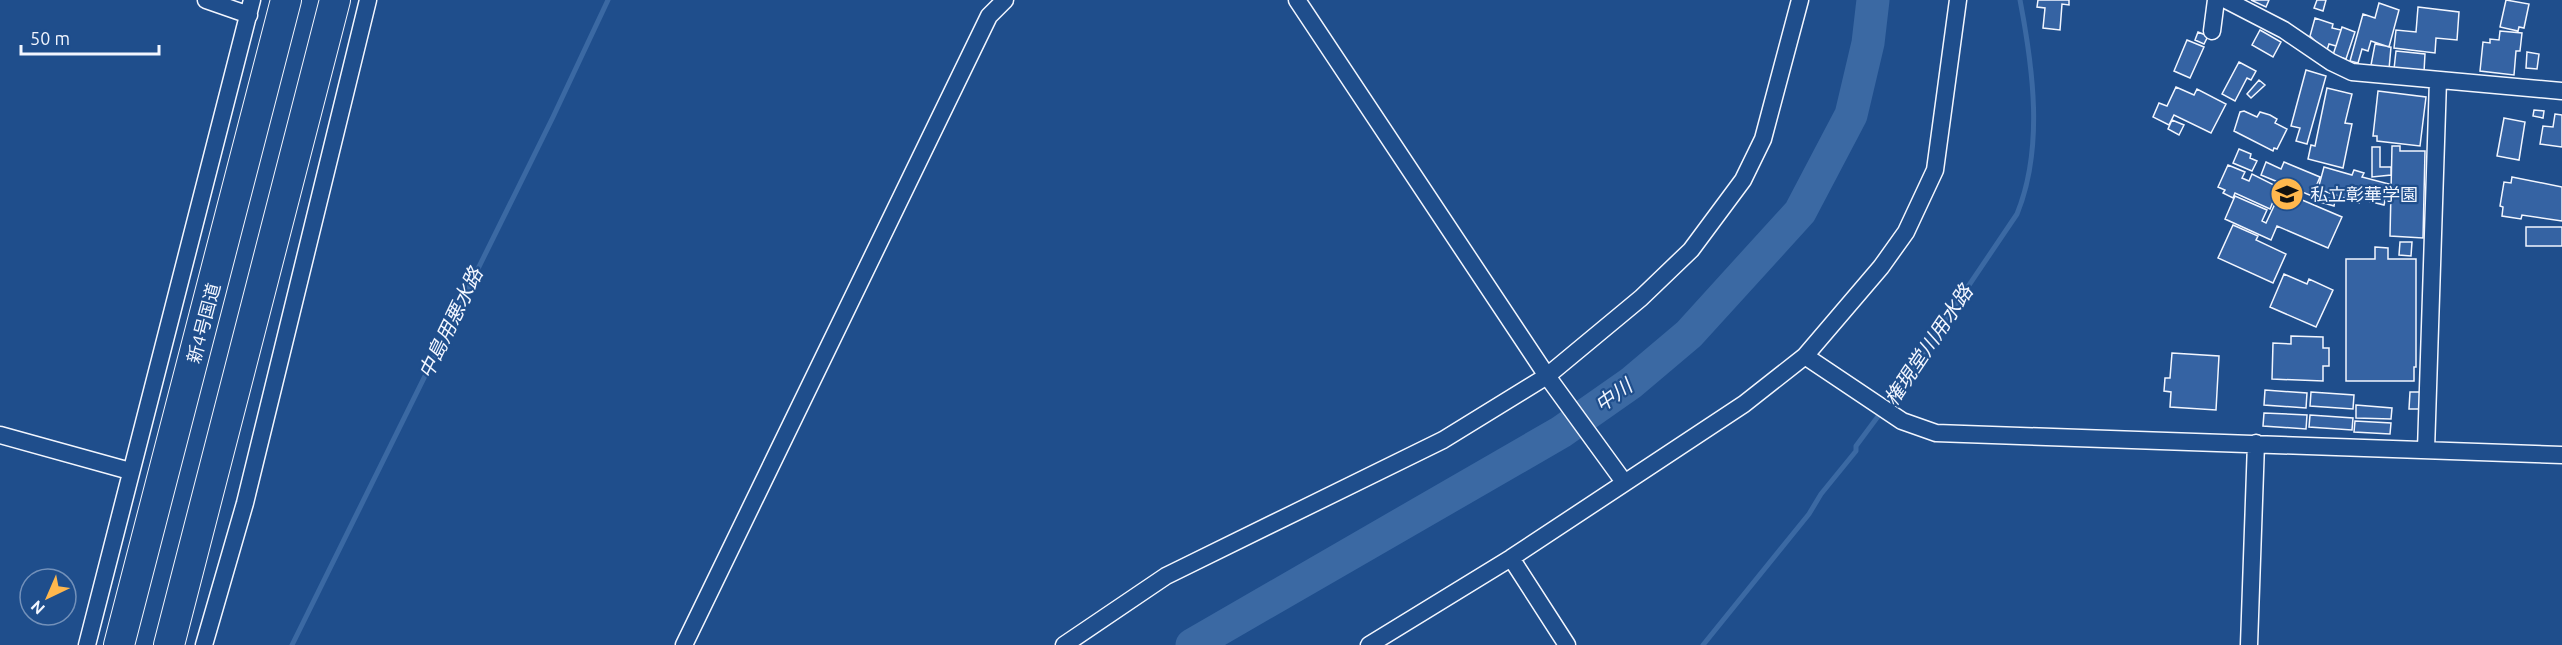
<svg xmlns="http://www.w3.org/2000/svg" width="2562" height="645" font-family="Ubuntu,'Noto Sans JP',sans-serif">
  <style>
    .lines { fill: none; stroke-linecap: round; stroke-linejoin: round }
    .stream { stroke: #3b69a3; stroke-width: 5 }
    .river { stroke: #3b69a3; stroke-width: 33 }
    .building { fill: #3563a3; stroke: #f2f6ff; stroke-width: 1.5 }
    .street-casing { stroke: #f2f6ff; stroke-width: 19 }
    .highway-casing { stroke: #f2f6ff; stroke-width: 32 }
    .street { stroke: #1f4e8c; stroke-width: 16 }
    .highway { stroke: #1f4e8c; stroke-width: 30 }
    .labels { text-anchor: middle; dominant-baseline: central; stroke-width: 4.5; stroke-linejoin: round; paint-order: stroke }
    .poi-label { font-size: 18px; fill: #f2f6ff; stroke: #1f4e8c; text-anchor: start }
    .street-label { font-size: 18px; fill: #f2f6ff; stroke: #1f4e8c }
    .water-label { font-size: 20px; font-style: italic; fill: #f2f6ff; stroke: #1f4e8c }
  </style>
  <rect width="100%" height="100%" fill="#1f4e8c"/>
  <g class="lines">
    <!-- stream -->
    <path class="stream" d="M 292,645 L 553,117 L 608,0
      M 1703,645 L 1809,514 L 1821,494 L 1856,451 L 1856,446 L 1905,380 L 2017,214 C 2044,148 2033,68 2020,0"/>
    <!-- river -->
    <path class="river" d="M 1192,645 L 1561,432 L 1631,383 L 1689,334 L 1800,212 L 1851,115 L 1868,43 L 1873,0"/>
  </g>
  <!-- building -->
  <path class="building" d="M 2038,0 L 2069,0 L 2069,5 L 2062,4 L 2060,30 L 2043,28 L 2045,8 L 2037,7 Z
    M 2251,0 L 2269,0 L 2266,7 Z
    M 2317,0 L 2326,0 L 2323,11 L 2314,8 Z
    M 2506,0 L 2529,4 L 2524,28 L 2519,27 L 2518,31 L 2500,27 Z
    M 2379,3 L 2399,10 L 2389,47 L 2371,41 L 2368,51 L 2362,49 L 2358,63 L 2350,61 L 2363,14 L 2375,18 Z
    M 2418,7 L 2459,12 L 2457,40 L 2436,38 L 2435,53 L 2394,48 L 2396,30 L 2416,32 Z
    M 2315,18 L 2333,24 L 2332,28 L 2341,30 L 2336,46 L 2329,44 L 2327,50 L 2322,48 L 2310,36 Z
    M 2342,27 L 2355,32 L 2346,59 L 2333,55 Z
    M 2260,30 L 2281,42 L 2273,57 L 2252,45 Z
    M 2500,31 L 2522,33 L 2520,51 L 2516,51 L 2514,75 L 2480,71 L 2483,42 L 2490,43 L 2490,39 L 2499,40 Z
    M 2198,32 L 2208,36 L 2204,44 L 2195,40 Z
    M 2187,40 L 2204,47 L 2190,78 L 2174,71 Z
    M 2375,44 L 2391,47 L 2389,69 L 2371,65 Z
    M 2396,51 L 2425,54 L 2424,72 L 2394,69 Z
    M 2527,52 L 2539,54 L 2537,69 L 2526,68 Z
    M 2239,62 L 2256,71 L 2251,80 L 2247,78 L 2235,101 L 2222,94 Z
    M 2306,70 L 2326,76 L 2307,144 L 2296,141 L 2300,128 L 2291,126 Z
    M 2259,80 L 2265,85 L 2251,98 L 2247,94 Z
    M 2176,87 L 2194,95 L 2197,89 L 2226,104 L 2211,133 L 2174,115 L 2169,125 L 2153,117 L 2159,103 L 2167,106 Z
    M 2327,88 L 2352,94 L 2345,123 L 2352,124 L 2343,168 L 2308,159 L 2311,145 L 2315,146 Z
    M 2378,91 L 2426,97 L 2420,146 L 2377,141 L 2377,136 L 2373,136 Z
    M 2534,110 L 2544,111 L 2543,118 L 2533,116 Z
    M 2244,111 L 2257,117 L 2260,112 L 2270,115 L 2277,119 L 2275,123 L 2287,129 L 2277,149 L 2274,148 L 2273,151 L 2234,131 L 2240,112 Z
    M 2555,114 L 2562,115 L 2562,147 L 2540,144 L 2543,126 L 2553,127 Z
    M 2504,118 L 2525,122 L 2519,160 L 2497,156 Z
    M 2172,120 L 2184,125 L 2179,135 L 2168,129 Z
    M 2392,146 L 2400,146 L 2400,151 L 2425,151 L 2423,238 L 2390,236 Z
    M 2372,147 L 2380,147 L 2380,167 L 2391,167 L 2391,175 L 2372,177 Z
    M 2239,149 L 2251,154 L 2250,158 L 2257,161 L 2252,171 L 2233,163 Z
    M 2266,162 L 2281,169 L 2284,162 L 2320,177 L 2312,196 L 2261,175 Z
    M 2228,165 L 2245,172 L 2242,178 L 2249,181 L 2252,174 L 2274,185 L 2272,190 L 2277,192 L 2270,209 L 2235,193 L 2233,198 L 2223,193 L 2225,190 L 2218,187 Z
    M 2324,167 L 2352,175 L 2354,170 L 2364,173 L 2362,177 L 2389,184 L 2384,205 L 2360,199 L 2359,203 L 2318,189 Z
    M 2512,177 L 2562,187 L 2562,221 L 2522,215 L 2521,219 L 2502,216 L 2503,207 L 2500,206 L 2504,182 L 2511,183 Z
    M 2281,191 L 2342,217 L 2328,248 L 2277,226 L 2271,240 L 2225,219 L 2235,196 L 2267,210 L 2262,221 L 2266,223 Z
    M 2321,196 L 2335,200 L 2334,206 L 2320,202 Z
    M 2233,225 L 2258,236 L 2256,240 L 2286,254 L 2273,283 L 2218,258 Z
    M 2526,227 L 2562,227 L 2562,246 L 2526,246 Z
    M 2400,242 L 2412,242 L 2411,256 L 2399,255 Z
    M 2375,247 L 2388,248 L 2388,259 L 2416,259 L 2416,367 L 2414,367 L 2414,381 L 2346,381 L 2346,259 L 2375,259 Z
    M 2284,274 L 2307,284 L 2309,279 L 2333,290 L 2316,327 L 2270,307 Z
    M 2291,336 L 2323,337 L 2323,348 L 2329,348 L 2329,366 L 2323,366 L 2323,381 L 2272,379 L 2273,343 L 2291,344 Z
    M 2172,353 L 2219,356 L 2216,410 L 2170,407 L 2171,392 L 2164,391 L 2165,378 L 2170,378 Z
    M 2265,390 L 2307,393 L 2306,408 L 2264,405 Z
    M 2311,392 L 2354,395 L 2353,409 L 2310,406 Z
    M 2410,392 L 2420,392 L 2419,409 L 2409,409 Z
    M 2356,405 L 2392,408 L 2391,419 L 2356,418 Z
    M 2264,413 L 2307,415 L 2306,429 L 2263,426 Z
    M 2310,415 L 2353,418 L 2352,430 L 2309,427 Z
    M 2355,421 L 2391,423 L 2390,434 L 2354,432 Z"/>
  <g class="lines">
    <!-- street casing -->
    <g class="street-casing">
      <path id="street" d="M 206,0 L 249,15
        M 1297,0 L 1547,376 L 1624,482
        M 2226,0 L 2284,30 L 2331,62 L 2352,72 L 2562,91
        M 2212,31 L 2216,0
        M 1805,356 L 1902,421 L 1936,433 L 2562,455
        M 0,435 L 130,471
        M 2426,450 L 2438,80
        M 1511,558 L 1567,645
        M 87,645 L 252,0
        M 204,645 L 245,503 L 368,0
        M 684,645 L 989,16 L 1005,0
        M 1064,645 L 1166,576 L 1443,440 L 1547,376 L 1641,298 L 1691,250 L 1743,180 L 1763,139 L 1800,0
        M 1369,645 L 1511,558 L 1744,404 L 1805,356 L 1881,267 L 1906,232 L 1935,170 L 1958,0
        M 2249,645 L 2256,443"/>
    </g>
    <!-- highway casing -->
    <g class="highway-casing">
      <path id="highway" d="M 119,645 L 286,0
        M 169,645 L 335,0"/>
    </g>
    <!-- street -->
    <use href="#street" class="street"/>
    <!-- highway -->
    <use href="#highway" class="highway"/>
  </g>
  <!-- icons -->
  <defs>
    <g id="school-disc" transform="scale(1.725)"><circle r="9.5" fill="#ffb74d" stroke="#1f4e8c"/><path d="M0-5L7-2L0 1L-7-2ZM-4 1L0 2.5L4 1V4Q0 6-4 4Z" fill="#111"/></g>
  </defs>
  <g fill-rule="evenodd">
    <use href="#school-disc" x="2287" y="194"/>
  </g>
  <g class="labels">
    <!-- poi labels -->
    <g class="poi-label">
      <text x="2310" y="194">私立彰華学園</text>
    </g>
    <!-- street labels -->
    <g class="street-label">
      <text transform="translate(203 323) rotate(-75)">新4号国道</text>
    </g>
    <!-- water labels -->
    <g class="water-label">
      <text transform="translate(450 323) rotate(-64)">中島用悪水路</text>
      <text transform="translate(1928 345) rotate(-56)">権現堂川用水路</text>
      <text transform="translate(1613 395) rotate(-36)">中川</text>
    </g>
  </g>
  <!-- north arrow -->
  <g transform="translate(48 597) rotate(224)"><circle r="28" fill="#1f4e8c" stroke="#7391ba" stroke-width="1.5"/>
  <path d="M0-4.5L10 22L0 15L-10 22Z" fill="#ffb74d"/>
  <text y="-9" font-size="16" font-weight="bold" text-anchor="middle" fill="#f2f6ff">N</text>
  </g>
  <!-- scale -->
  <path d="M21 45v9h138v-9" fill="none" stroke="#f2f6ff" stroke-width="3"/>
  <text x="30" y="45" font-size="18" fill="#f2f6ff" stroke="#1f4e8c" stroke-width="4.5" paint-order="stroke">50 m</text>
</svg>
